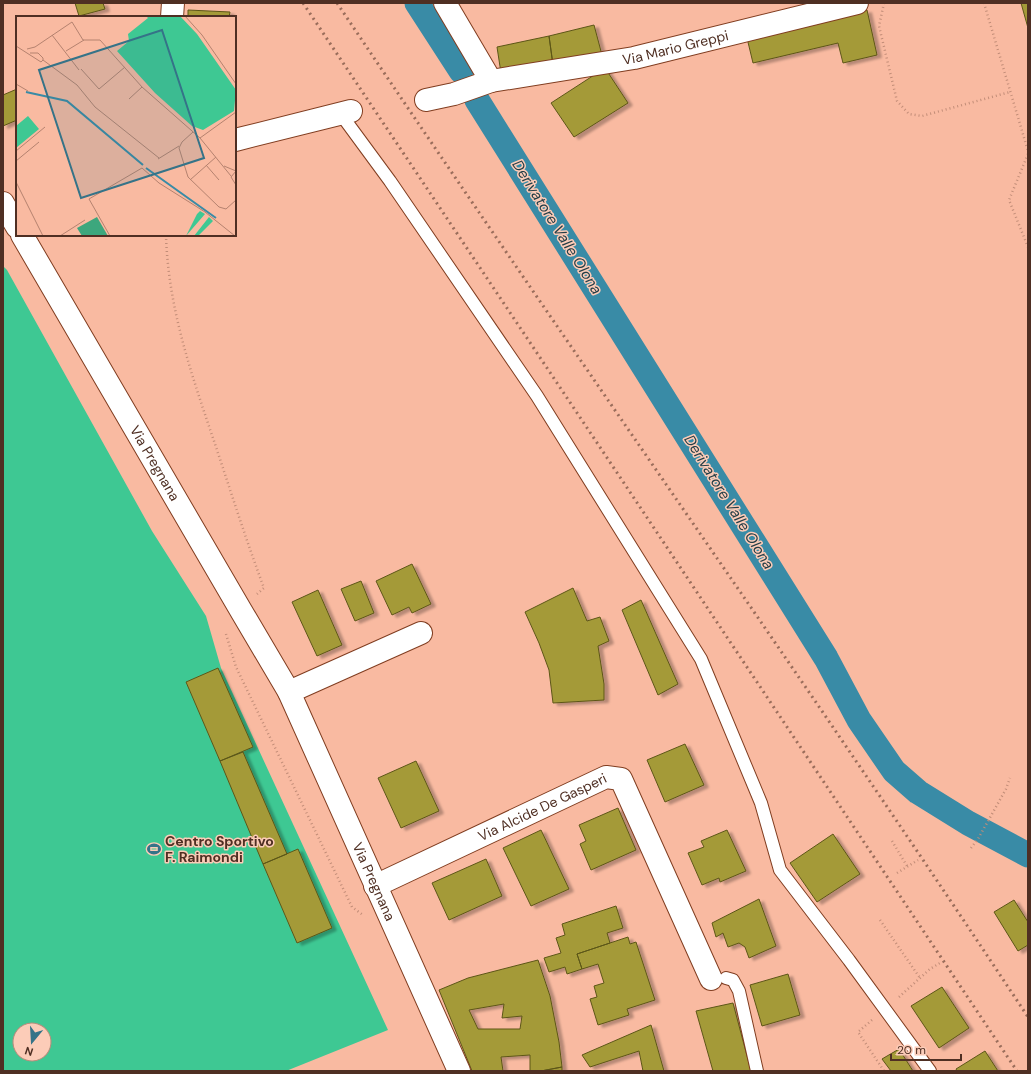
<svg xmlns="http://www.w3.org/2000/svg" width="1031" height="1074" font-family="'DM Sans',sans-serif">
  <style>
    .green { fill: #3ec893; fill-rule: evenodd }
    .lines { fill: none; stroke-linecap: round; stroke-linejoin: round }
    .canal { stroke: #398ba6; stroke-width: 25 }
    .building { fill: #a49a39; stroke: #5d5618; fill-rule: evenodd; filter: url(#shadow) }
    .service-casing { stroke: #803d20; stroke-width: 14 }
    .minor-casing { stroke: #803d20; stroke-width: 24 }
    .tertiary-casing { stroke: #803d20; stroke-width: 24 }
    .path { stroke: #c28d78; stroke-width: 2.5; stroke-dasharray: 1 3; stroke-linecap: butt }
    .service { stroke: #fff; stroke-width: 12 }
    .minor { stroke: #fff; stroke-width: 22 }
    .tertiary { stroke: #fff; stroke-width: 22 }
    .rail { stroke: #9a6d5b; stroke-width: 3; stroke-dasharray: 2 4; stroke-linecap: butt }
    .labels { text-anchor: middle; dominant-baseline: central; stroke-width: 3; stroke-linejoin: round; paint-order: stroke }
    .street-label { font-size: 14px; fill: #4f2f23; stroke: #fcccb8 }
    .poi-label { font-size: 14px; font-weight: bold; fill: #4f2f23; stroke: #fcccb8; text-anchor: start }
    .water-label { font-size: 15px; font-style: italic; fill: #243e47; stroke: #fcccb8 }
    .inset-river { fill: none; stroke: #398ba6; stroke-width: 2 }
    .inset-road { fill: none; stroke: #b5826f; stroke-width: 1 }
    .view { fill: #357388; fill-opacity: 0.15; stroke: #357388; stroke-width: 2 }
    .inset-edge { fill: none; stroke: #4f2f23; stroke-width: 2 }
  </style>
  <defs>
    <filter id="shadow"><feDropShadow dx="4.5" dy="2.5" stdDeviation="1" flood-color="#0004"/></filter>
  </defs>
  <rect width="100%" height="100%" fill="#f9baa1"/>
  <!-- green -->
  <path class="green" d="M 3,266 L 7,270 L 152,531 L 206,616 L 221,668 L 388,1030 L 286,1071 L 3,1071 ZM 20,1030 L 44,1030 L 44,1054 L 20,1054 Z"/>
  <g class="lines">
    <!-- canal -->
    <path class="canal" d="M 417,3 L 461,71
      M 477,100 L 826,658 L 859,720 L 894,771 L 918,792 L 968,823 L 1028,855"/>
  </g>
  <!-- building -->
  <path class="building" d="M 75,3 L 103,3 L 105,9 L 79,16 Z
    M 1021,3 L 1028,3 L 1028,28 Z
    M 188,10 L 230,12 L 229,17 L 188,17 Z
    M 867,10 L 877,55 L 843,63 L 838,43 L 753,63 L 747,38 Z
    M 594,25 L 602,55 L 553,65 L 549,36 Z
    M 549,36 L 553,65 L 501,73 L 497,47 Z
    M 605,68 L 628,103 L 574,137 L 551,103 Z
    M 17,89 L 17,120 L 3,126 L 3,95 Z
    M 412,564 L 431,604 L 412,613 L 409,607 L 392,615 L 376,581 Z
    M 361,581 L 374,613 L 355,621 L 341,589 Z
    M 573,588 L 587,621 L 600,617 L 609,641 L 598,646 L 604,684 L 604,700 L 553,703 L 549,670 L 539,643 L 525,612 Z
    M 318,590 L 342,645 L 317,656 L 292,602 Z
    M 641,600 L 678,684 L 658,695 L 622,610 Z
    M 218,668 L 253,747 L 220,761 L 186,682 Z
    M 685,744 L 704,785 L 665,802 L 647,760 Z
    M 243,752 L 287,854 L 263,864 L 220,761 Z
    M 416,761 L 439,811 L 401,828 L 378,778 Z
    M 618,808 L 636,850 L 591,870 L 580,844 L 586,841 L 579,825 Z
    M 541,830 L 569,889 L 531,906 L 503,848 Z
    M 727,830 L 746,871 L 720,882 L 719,878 L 702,885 L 688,853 L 704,847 L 701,841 Z
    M 833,834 L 860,874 L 817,902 L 790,863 Z
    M 298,849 L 332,928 L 297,943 L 263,864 Z
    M 486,859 L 502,896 L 449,920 L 432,883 Z
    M 759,899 L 776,946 L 749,958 L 745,947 L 739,943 L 728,947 L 723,933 L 716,937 L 712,923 Z
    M 1014,900 L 1028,922 L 1028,945 L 1018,951 L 994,912 Z
    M 616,906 L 623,928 L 607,933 L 610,943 L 577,954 L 582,969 L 567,974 L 565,967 L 549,972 L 544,958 L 561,953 L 556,938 L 565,935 L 562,924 Z
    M 628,937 L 630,944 L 636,942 L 655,1000 L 627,1009 L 629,1015 L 598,1025 L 590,999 L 597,997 L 594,986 L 604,983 L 598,964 L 582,969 L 577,954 Z
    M 538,960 L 550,996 L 559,1042 L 562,1067 L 541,1071 L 530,1071 L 530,1055 L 501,1057 L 503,1071 L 472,1071 L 439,990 L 468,978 ZM 504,1004 L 502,1018 L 522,1016 L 520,1029 L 478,1029 L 469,1010 Z
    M 788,974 L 800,1015 L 762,1026 L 750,985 Z
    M 942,987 L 969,1028 L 939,1048 L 911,1006 Z
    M 733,1003 L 751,1071 L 713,1071 L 696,1011 Z
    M 651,1025 L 664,1071 L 643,1071 L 639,1051 L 590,1067 L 582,1055 Z
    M 899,1049 L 913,1071 L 891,1071 L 882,1059 Z
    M 985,1051 L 998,1071 L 957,1071 L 956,1069 Z
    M 562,1067 L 562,1071 L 541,1071 Z"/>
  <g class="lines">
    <!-- service casing -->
    <g class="service-casing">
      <path id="service" d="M 340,113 L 390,181 L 537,396 L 701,659 L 761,803 L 780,870 L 849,960 L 930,1071
        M 726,978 L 733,980 L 739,991 L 757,1071"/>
    </g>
    <!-- minor casing -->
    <g class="minor-casing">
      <g id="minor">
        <path id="s1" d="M 445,3 L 491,81 L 634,58 L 857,3"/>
        <path d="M 172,17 L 173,3"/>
        <path d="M 426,100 L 454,94 L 491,81"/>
        <path d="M 235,140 L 351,111"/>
        <path d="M 289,692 L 421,633"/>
        <path id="s2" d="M 375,886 L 606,777 L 621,779 L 711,979"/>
      </g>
    </g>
    <!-- tertiary casing -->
    <g class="tertiary-casing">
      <g id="tertiary">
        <path d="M 3,203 L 17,227"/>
        <path id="s3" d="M 22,235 L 240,609 L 289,692 L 459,1071"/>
      </g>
    </g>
    <!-- path -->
    <path class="path" d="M 884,3 L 879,26 L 897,101 L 909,114 L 922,116 L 1010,92
      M 984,3 L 1028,151
      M 1028,154 L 1009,200 L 1028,247
      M 166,235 C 168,308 192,376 215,444 C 231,492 246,540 264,588 L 257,594
      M 226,634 L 236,667 L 352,907 L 363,915
      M 892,841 L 907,866
      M 971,848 L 978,839 L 1006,789 L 1010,778
      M 897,873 L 918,860
      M 880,920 L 920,978
      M 899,997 L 930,969 L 940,963
      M 872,1020 L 858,1032 L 884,1071"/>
    <!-- service -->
    <use href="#service" class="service"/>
    <!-- minor -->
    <use href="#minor" class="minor"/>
    <!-- tertiary -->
    <use href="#tertiary" class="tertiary"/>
    <!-- rail -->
    <path class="rail" d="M 303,3 L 1017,1071
      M 337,3 C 470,201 606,397 741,593 C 838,734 934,875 1028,1017"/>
  </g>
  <!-- icons -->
  <defs>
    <g id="stadium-bare" transform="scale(1.08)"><path d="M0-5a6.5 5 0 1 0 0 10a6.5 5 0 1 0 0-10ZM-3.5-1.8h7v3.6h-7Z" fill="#357388" stroke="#fcccb8" stroke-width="2.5" paint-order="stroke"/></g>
  </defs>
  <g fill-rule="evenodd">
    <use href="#stadium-bare" x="154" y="849"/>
  </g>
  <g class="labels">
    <!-- street labels -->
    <g class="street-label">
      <text stroke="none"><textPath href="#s1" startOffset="278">Via Mario Greppi</textPath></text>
      <text stroke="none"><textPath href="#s3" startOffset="264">Via Pregnana</textPath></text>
      <text stroke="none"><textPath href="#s2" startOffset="185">Via Alcide De Gasperi</textPath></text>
      <text stroke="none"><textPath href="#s3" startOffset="737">Via Pregnana</textPath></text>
    </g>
    <!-- poi labels -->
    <g class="poi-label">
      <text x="165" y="841">Centro Sportivo<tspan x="165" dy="16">F. Raimondi</tspan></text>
    </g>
    <!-- water labels -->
    <g class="water-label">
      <text transform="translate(557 227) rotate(58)">Derivatore Valle Olona</text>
      <text transform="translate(729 502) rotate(58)">Derivatore Valle Olona</text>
    </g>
  </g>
  <!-- overview -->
  <g transform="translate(16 16)">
    <rect width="220" height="220" fill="#f9baa1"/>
    <path d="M 130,0 L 164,0 L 181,18 L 220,74 L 218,95 L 187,114 L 176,110 L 139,77 L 101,35 L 113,25 L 112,18 L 132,2 ZM 12,100 L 23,113 L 0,132 L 0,110 ZM 184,195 L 189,198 L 170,220 L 181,198 ZM 193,201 L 197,205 L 182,220 L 178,220 Z" fill="#3ec893"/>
    <path d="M 81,201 L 92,220 L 66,220 L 61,212 Z" fill="#3da77d"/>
    <path class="inset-river" d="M 10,76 L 51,85 L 127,149M 130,152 L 200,202"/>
    <path class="inset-road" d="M 169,0 L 186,19 L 220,68M 56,6 L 67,24 L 84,24 L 126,71 L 184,122 L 215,160M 36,19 L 63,54M 0,30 L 25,46 L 27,44 L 61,69 L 79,91 L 143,142M 11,33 L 19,31 L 56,6M 50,35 L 68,24M 14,37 L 22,37 L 27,42 L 27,44M 65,53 L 83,73 L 109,51M 0,68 L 12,75M 113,83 L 126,71M 177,116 L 166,126 L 163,132 L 172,161 L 203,191 L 210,193 L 220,184M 184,122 L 220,96M 0,135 L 29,111M 142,143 L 163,130M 0,145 L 23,126M 190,149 L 203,164M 208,150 L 220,155M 220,155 L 215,161 L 220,169M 174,164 L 200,141M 0,166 L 27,220M 44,220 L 69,204M 94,220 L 73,183 L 126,152 L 143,167 L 189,196 L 219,220"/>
    <path class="view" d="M 146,14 L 188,142 L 65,182 L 23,54 Z"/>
    <rect width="220" height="220" class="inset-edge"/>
  </g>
  <!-- border -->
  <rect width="1031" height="1074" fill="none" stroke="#4f2f23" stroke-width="8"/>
  <!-- north arrow -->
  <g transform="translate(32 1042) rotate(198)"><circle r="19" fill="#fcccb8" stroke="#b78d7c"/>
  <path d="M0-3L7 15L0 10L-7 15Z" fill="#357388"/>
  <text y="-6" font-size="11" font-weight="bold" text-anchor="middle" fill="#4f2f23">N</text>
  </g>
  <!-- scale -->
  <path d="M891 1054v6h70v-6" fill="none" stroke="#4f2f23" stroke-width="2"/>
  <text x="897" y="1054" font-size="12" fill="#4f2f23" stroke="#fcccb8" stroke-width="3" paint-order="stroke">20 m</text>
</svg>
